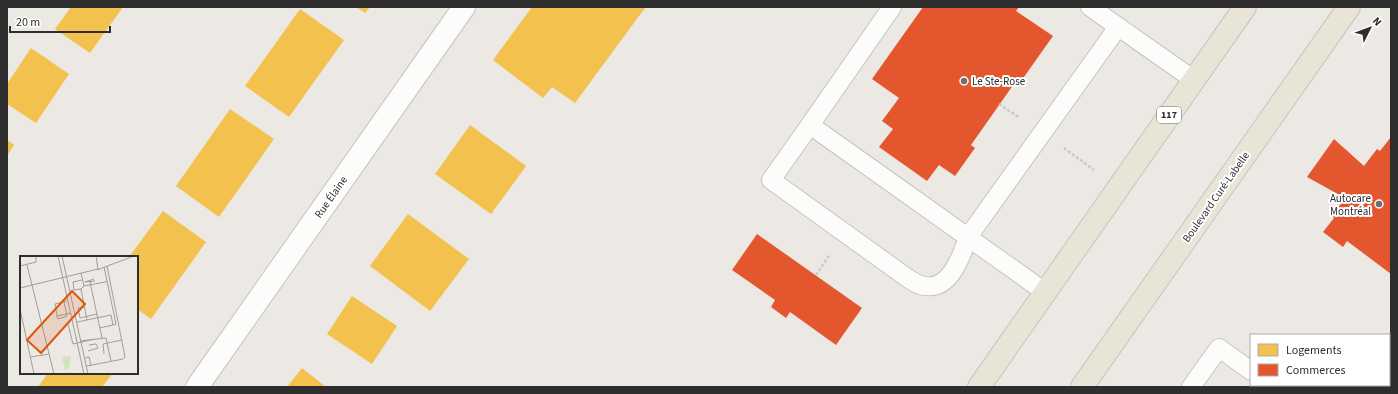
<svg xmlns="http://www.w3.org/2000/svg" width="1398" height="394" font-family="'Source Sans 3',sans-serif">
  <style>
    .homes { fill: #f2c14e }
    .shops { fill: #e4572e }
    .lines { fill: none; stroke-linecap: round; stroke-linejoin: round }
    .service-casing { stroke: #c5c4c5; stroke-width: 20 }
    .minor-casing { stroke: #c5c4c5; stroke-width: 24 }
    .primary-casing { stroke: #c6c5c4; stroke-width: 24 }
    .path { stroke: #c9c9c8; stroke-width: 2.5; stroke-dasharray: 3 2; stroke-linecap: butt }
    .service { stroke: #fcfcfb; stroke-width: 18 }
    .minor { stroke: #fcfcfb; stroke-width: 22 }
    .primary { stroke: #e8e4d6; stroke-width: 22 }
    .poi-dot { fill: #706f6e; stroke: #fff; stroke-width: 1.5 }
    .labels { text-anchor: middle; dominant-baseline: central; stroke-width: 4; stroke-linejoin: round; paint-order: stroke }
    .shield { fill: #fff; stroke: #6d6d6d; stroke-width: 1 }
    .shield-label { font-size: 10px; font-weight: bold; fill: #2e2e2e }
    .poi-label { font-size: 11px; fill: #2e2e2e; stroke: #fff; text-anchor: start }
    .street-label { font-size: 11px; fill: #2e2e2e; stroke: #fff }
    .inset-road { fill: none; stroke: #a09e9b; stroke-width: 1 }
    .view { fill: #df570e; fill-opacity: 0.15; stroke: #df570e; stroke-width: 2 }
    .inset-edge { fill: none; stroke: #2e2e2e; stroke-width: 2 }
  </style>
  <rect width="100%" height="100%" fill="#ece8e4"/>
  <!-- homes -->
  <path class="homes" d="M 71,7 L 123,7 L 90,53 L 55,29 Z
    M 356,7 L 370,7 L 365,13 Z
    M 532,7 L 643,7 L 645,8 L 575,103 L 552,87 L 543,98 L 493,60 Z
    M 300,9 L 344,40 L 289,117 L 245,86 Z
    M 31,48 L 69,74 L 36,123 L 7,104 L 7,84 Z
    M 230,109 L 274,139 L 219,217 L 176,186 Z
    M 470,125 L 526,166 L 491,214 L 435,174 Z
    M 7,140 L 14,145 L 7,156 Z
    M 163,211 L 206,242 L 151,319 L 137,309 L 137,257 L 129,257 Z
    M 408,214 L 469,259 L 430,311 L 370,266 Z
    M 352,296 L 397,326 L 372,364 L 327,334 Z
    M 302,368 L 326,387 L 287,387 Z
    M 48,373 L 113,373 L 102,387 L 38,387 Z"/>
  <!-- shops -->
  <path class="shops" d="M 923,7 L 1019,7 L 1016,11 L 1053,36 L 1019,84 L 1016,81 L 971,145 L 975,148 L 955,176 L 939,165 L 927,181 L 879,147 L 893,129 L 882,121 L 899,98 L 872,79 Z
    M 1391,137 L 1391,274 L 1347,241 L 1343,247 L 1323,232 L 1334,218 L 1332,216 L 1345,198 L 1307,177 L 1334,139 L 1364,166 L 1377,149 L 1380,151 Z
    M 757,234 L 862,308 L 836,345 L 790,312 L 786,318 L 771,307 L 775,300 L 732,270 Z"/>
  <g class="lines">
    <!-- service casing -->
    <g class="service-casing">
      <path id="service" d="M 892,7 L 810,125 L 1045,292
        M 1090,7 L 1194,80
        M 810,125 L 771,180 L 906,277 C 912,281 919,286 926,286 C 950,290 962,255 968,237 L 1118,27
        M 1389,355 L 1391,352
        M 1270,385 L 1272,387
        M 1191,387 L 1219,348 L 1251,371
        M 1365,387 L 1367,385"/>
    </g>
    <!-- minor casing -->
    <g class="minor-casing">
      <path id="minor" d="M 197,387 L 464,7"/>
    </g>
    <!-- primary casing -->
    <g class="primary-casing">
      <path id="primary" d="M 979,387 L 1245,7
        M 1082,387 L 1349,7"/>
    </g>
    <!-- path -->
    <path class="path" d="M 999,104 L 1020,118
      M 1064,148 L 1094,170
      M 816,275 L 830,254"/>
    <!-- service -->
    <use href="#service" class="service"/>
    <!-- minor -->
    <use href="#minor" class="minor"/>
    <!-- primary -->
    <use href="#primary" class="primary"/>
  </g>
  <!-- markers -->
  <g class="poi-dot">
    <circle cx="964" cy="81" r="4"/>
    <circle cx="1379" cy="204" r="4"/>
  </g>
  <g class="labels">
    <!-- shield labels -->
    <rect class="shield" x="1157" y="107" width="24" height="16" rx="3"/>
    <g class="shield-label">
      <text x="1169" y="115">117</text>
    </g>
    <!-- poi labels -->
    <g class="poi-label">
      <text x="972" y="81">Le Ste-Rose</text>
      <text x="1371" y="198" text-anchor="end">Autocare<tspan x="1371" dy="13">Montréal</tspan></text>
    </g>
    <!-- street labels -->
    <g class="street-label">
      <text transform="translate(331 197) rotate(-55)">Rue Élaine</text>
      <text transform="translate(1216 197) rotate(-55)">Boulevard Curé-Labelle</text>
    </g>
  </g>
  <!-- overview -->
  <g transform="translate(20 256)">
    <rect width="118" height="118" fill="#ece8e4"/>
    <path d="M 51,100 L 49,113 L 45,114 L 42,101 Z" fill="#cee6be"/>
    <path class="inset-road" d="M 38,0 L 64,118M 42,0 L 68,118M 76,0 L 78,13M 7,9 L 34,118M 0,10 L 16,6 L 16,0M 77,14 L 114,0M 61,17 L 64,30 L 85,26 L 87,25 L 84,11M 74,23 L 65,26 L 75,25M 87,25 L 96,68 L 93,69M 70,26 L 82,82M 64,30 L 61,33 L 67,64M 0,32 L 78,13M 61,33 L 54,34 L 53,26 L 62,24M 47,45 L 35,48 L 37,60 L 51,57M 65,51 L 58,52 L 60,62 L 77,58M 0,53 L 14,118M 37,60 L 38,63 L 47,60 L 44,46M 57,66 L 91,59 L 93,69 L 79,72M 48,68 L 53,88 L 75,83M 60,85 L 86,82 L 91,105M 68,95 L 78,92 L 76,88 L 69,89M 84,98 L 83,88 L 102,84M 11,101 L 29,98M 65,102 L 69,101 L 71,110M 67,110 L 103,103 L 105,101 L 87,10"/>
    <path class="view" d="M 52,35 L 65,48 L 21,97 L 7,84 Z"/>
    <rect width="118" height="118" class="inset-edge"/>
  </g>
  <!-- border -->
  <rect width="1398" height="394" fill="none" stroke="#2e2e2e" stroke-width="16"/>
  <!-- legend -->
  <rect x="1250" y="334" width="140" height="52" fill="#ffffff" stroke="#ababab"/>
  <rect x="1258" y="344" width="20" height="12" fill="#f2c14e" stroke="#ababab"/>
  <text x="1286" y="354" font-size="12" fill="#2e2e2e">Logements</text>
  <rect x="1258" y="364" width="20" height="12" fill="#e4572e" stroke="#ababab"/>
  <text x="1286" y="374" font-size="12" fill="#2e2e2e">Commerces</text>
  <!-- north arrow -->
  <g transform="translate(1370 28) rotate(48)" stroke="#ffffff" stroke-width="3" paint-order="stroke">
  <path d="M0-3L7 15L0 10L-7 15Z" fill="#2e2e2e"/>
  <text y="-6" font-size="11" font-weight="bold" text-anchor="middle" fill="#2e2e2e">N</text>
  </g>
  <!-- scale -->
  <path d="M10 26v6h100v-6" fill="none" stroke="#2e2e2e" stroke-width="2"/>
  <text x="16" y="26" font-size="12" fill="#2e2e2e" stroke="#ffffff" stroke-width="3" paint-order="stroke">20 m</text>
</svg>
